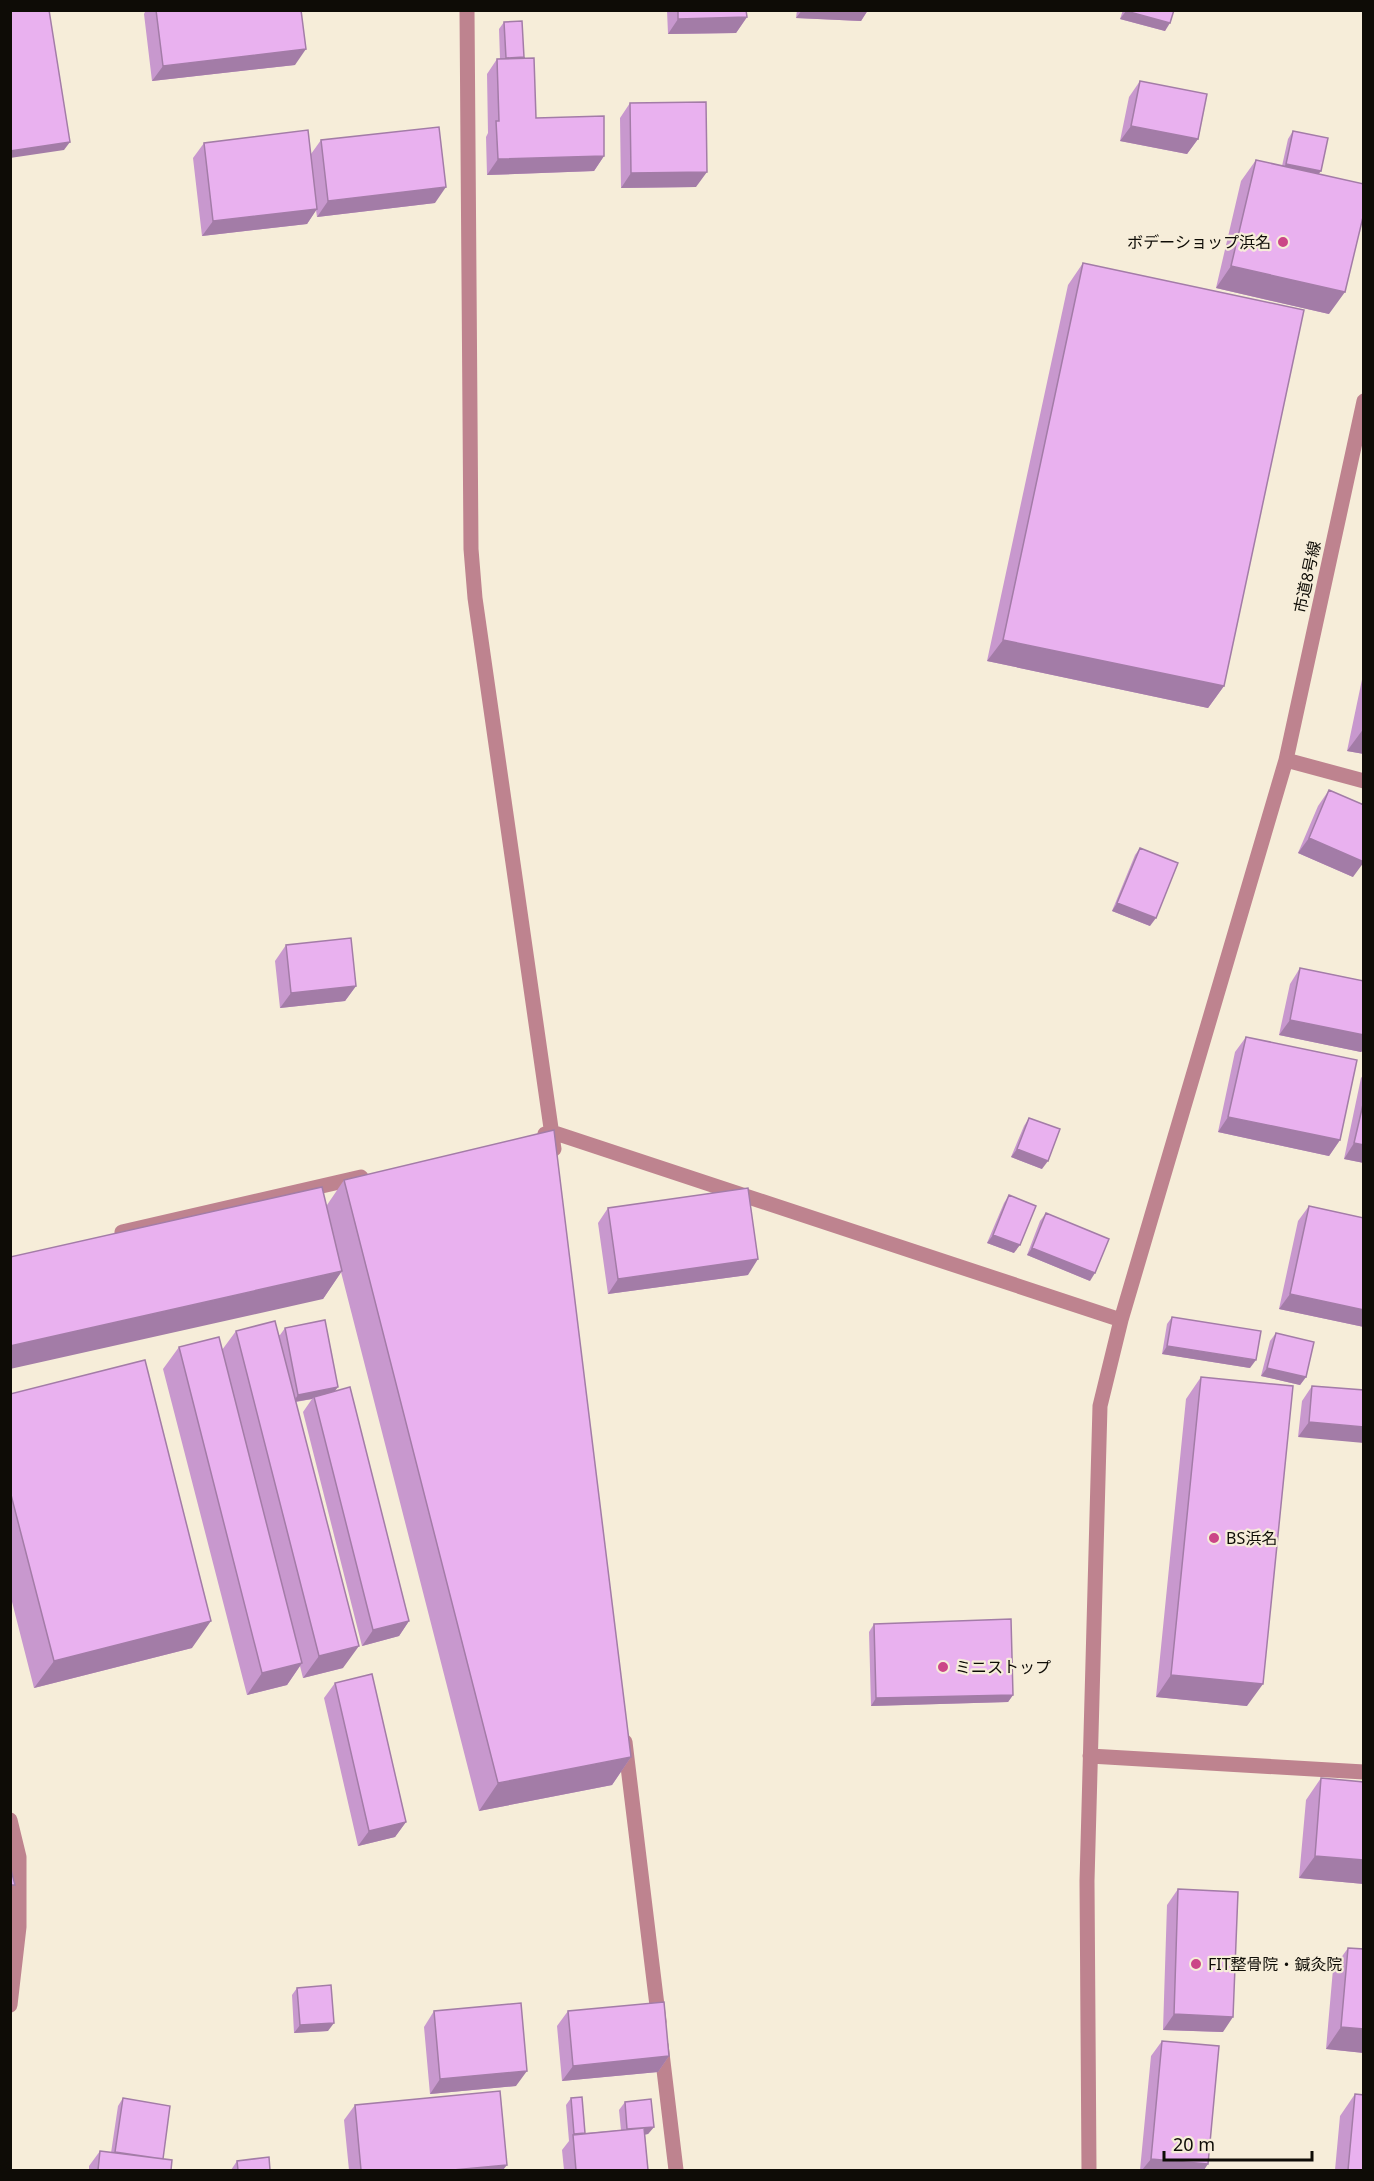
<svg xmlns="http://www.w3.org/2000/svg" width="1374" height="2181" font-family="'Noto Sans','Noto Sans JP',sans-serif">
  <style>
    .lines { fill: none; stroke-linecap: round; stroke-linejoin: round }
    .minor { stroke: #be838f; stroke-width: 15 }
    .wall { fill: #c898ce }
    .shaded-wall { fill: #a37ca7 }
    .building { fill: #e9b1ef; stroke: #a37ca7; stroke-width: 1.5 }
    .poi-dot { fill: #cb4587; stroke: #f6edd9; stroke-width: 2 }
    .labels { text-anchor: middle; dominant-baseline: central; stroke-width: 4.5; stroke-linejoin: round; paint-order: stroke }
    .poi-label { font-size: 16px; fill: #0e0c06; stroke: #f6edd9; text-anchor: start }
    .street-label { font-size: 16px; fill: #0e0c06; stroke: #f6edd9 }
  </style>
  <rect width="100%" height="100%" fill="#f6edd9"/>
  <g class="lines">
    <!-- minor -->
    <path class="minor" d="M 467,10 L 471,549 L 475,598 L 554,1149
      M 1286,760 L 1364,781
      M 545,1134 L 552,1132 L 1121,1320
      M 122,1232 L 361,1177
      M 625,1742 L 659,2022
      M 1090,1756 L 1364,1772
      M 10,1820 L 19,1857 L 19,1927 L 10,2005
      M 661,2045 L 676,2170
      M 1089,2170 L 1087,1881 L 1100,1406 L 1121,1320 L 1286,760 L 1364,401"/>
  </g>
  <!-- wall -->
  <path class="wall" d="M 146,10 L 301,10 L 295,65 L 152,81 L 144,14 Z
    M 667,10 L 746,10 L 747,17 L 736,33 L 668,34 Z
    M 797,10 L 868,10 L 861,21 L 796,18 Z
    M 1123,10 L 1174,10 L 1165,31 L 1120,19 Z
    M 504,22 L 523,58 L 536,118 L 604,156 L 594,171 L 487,175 L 486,137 L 488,133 L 487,74 L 497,59 L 500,59 L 499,29 Z
    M 1140,81 L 1198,139 L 1187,154 L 1120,141 L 1129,97 Z
    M 630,103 L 696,187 L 621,188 L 620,118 Z
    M 1293,131 L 1321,171 L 1318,174 L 1329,314 L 1216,288 L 1241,181 L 1256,160 L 1282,166 L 1288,139 Z
    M 321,140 L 435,203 L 317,217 L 316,210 L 307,224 L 202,236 L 193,158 L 204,143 L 311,154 Z
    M 1083,263 L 1224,686 L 1208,708 L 987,661 L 1068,285 Z
    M 1364,670 L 1364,754 L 1347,751 Z
    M 1329,790 L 1353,877 L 1298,853 L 1318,806 Z
    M 1140,848 L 1150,926 L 1112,911 L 1135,855 Z
    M 286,945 L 356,986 L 345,1001 L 280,1008 L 275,961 Z
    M 1300,968 L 1364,981 L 1364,1049 L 1361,1052 L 1279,1035 L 1290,984 Z
    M 1246,1037 L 1340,1140 L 1329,1156 L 1218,1132 L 1235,1052 Z
    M 1364,1074 L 1364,1163 L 1344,1159 L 1361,1078 Z
    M 1029,1118 L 1042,1169 L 1011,1157 L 1024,1126 Z
    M 344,1180 L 631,1757 L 612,1785 L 479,1811 L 341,1272 L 323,1299 L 327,1205 Z
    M 1009,1195 L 1014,1253 L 987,1243 L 1004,1203 Z
    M 1309,1206 L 1364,1218 L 1364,1327 L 1279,1309 L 1298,1221 Z
    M 608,1208 L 748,1275 L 608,1294 L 598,1223 Z
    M 1046,1213 L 1090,1281 L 1027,1255 L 1040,1221 Z
    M 1172,1317 L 1250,1368 L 1162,1354 L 1167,1324 Z
    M 285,1328 L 335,1391 L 409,1621 L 399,1636 L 362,1646 L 303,1412 L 312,1399 L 296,1402 L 343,1668 L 303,1678 L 300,1666 L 287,1685 L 247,1695 L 163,1369 L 179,1347 L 222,1350 L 236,1331 L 280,1335 Z
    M 1276,1333 L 1306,1377 L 1300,1385 L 1261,1376 L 1270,1341 Z
    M 1201,1377 L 1247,1706 L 1156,1697 L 1186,1399 Z
    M 1312,1386 L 1364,1390 L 1298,1437 L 1302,1401 Z
    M 10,1394 L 192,1648 L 34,1688 L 10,1594 Z
    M 874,1624 L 1013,1695 L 1008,1702 L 871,1706 L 869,1632 Z
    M 335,1683 L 406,1822 L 395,1837 L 358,1846 L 324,1698 Z
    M 1321,1778 L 1364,1884 L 1299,1878 L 1306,1800 Z
    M 1178,1889 L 1223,2032 L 1163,2030 L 1167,1905 Z
    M 1348,1948 L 1364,2053 L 1326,2049 L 1333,1969 Z
    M 297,1988 L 328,2031 L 294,2033 L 292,1995 Z
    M 434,2011 L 516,2086 L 430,2094 L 424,2027 Z
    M 568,2011 L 669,2056 L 658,2072 L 562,2081 L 557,2026 Z
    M 1162,2041 L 1204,2170 L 1140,2170 L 1151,2056 Z
    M 1355,2094 L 1364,2170 L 1335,2170 L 1340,2116 Z
    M 123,2098 L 163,2159 L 171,2170 L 89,2170 L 89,2166 L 100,2151 L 111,2153 L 118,2106 Z
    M 571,2098 L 585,2133 L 621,2130 L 619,2110 L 625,2102 L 654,2127 L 648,2134 L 645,2135 L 648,2170 L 564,2170 L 562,2150 L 569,2141 L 566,2105 Z
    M 355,2105 L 503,2170 L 349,2170 L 344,2120 Z
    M 237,2161 L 270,2170 L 231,2170 Z"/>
  <!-- shaded-wall -->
  <path class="shaded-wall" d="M 802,10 L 868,10 L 861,21 L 796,18 Z
    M 1126,11 L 1170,23 L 1165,31 L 1120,19 Z
    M 747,17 L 736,33 L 668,34 L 678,19 Z
    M 306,49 L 295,65 L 152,81 L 163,66 Z
    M 1131,126 L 1198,139 L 1187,154 L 1120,141 Z
    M 70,142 L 64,150 L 10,158 L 10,151 Z
    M 604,156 L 594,171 L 487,175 L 498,159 Z
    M 1286,164 L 1321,171 L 1315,178 L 1281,172 Z
    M 707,172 L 696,187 L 621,188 L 631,173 Z
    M 446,187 L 435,203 L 317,217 L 328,201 Z
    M 317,209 L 307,224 L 202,236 L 213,221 Z
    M 1231,266 L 1345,292 L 1329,314 L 1216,288 Z
    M 1003,640 L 1224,686 L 1208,708 L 987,661 Z
    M 1364,728 L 1364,754 L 1347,751 Z
    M 1309,838 L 1364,862 L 1353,877 L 1298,853 Z
    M 1117,903 L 1156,918 L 1150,926 L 1112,911 Z
    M 356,986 L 345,1001 L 280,1008 L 291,993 Z
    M 1290,1020 L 1364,1035 L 1364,1049 L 1361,1052 L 1279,1035 Z
    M 1228,1117 L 1340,1140 L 1329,1156 L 1218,1132 Z
    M 1354,1143 L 1364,1145 L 1364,1163 L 1344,1159 Z
    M 1017,1149 L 1048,1161 L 1042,1169 L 1011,1157 Z
    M 993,1235 L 1020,1245 L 1014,1253 L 987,1243 Z
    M 1032,1248 L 1095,1273 L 1090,1281 L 1027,1255 Z
    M 758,1259 L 748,1275 L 608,1294 L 618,1279 Z
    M 342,1271 L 323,1299 L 10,1369 L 10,1346 Z
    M 1290,1294 L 1364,1310 L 1364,1327 L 1279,1309 Z
    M 1167,1346 L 1256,1360 L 1250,1368 L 1162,1354 Z
    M 1267,1368 L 1306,1377 L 1300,1385 L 1261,1376 Z
    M 338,1387 L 332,1395 L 314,1397 L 312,1399 L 293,1402 L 298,1395 Z
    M 1309,1422 L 1364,1427 L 1364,1443 L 1298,1437 Z
    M 211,1621 L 192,1648 L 34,1688 L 54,1661 Z
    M 409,1621 L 399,1636 L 362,1646 L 373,1630 Z
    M 359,1646 L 343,1668 L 303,1678 L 319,1656 Z
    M 302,1663 L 287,1685 L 247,1695 L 262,1673 Z
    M 1171,1675 L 1263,1684 L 1247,1706 L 1156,1697 Z
    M 1013,1695 L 1008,1702 L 871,1706 L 876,1698 Z
    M 631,1757 L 612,1785 L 479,1811 L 498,1783 Z
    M 406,1822 L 395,1837 L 358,1846 L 369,1831 Z
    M 1315,1856 L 1364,1860 L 1364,1884 L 1299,1878 Z
    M 1174,2014 L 1233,2017 L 1223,2032 L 1163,2030 Z
    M 334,2023 L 328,2031 L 294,2033 L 300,2025 Z
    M 1341,2027 L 1364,2029 L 1364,2053 L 1326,2049 Z
    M 669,2056 L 658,2072 L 562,2081 L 573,2066 Z
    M 527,2071 L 516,2086 L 430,2094 L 440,2079 Z
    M 654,2127 L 648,2134 L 622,2136 L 627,2129 Z
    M 1151,2159 L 1208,2164 L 1204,2170 L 1142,2170 Z
    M 507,2165 L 503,2170 L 453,2170 Z"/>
  <!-- building -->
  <path class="building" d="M 10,10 L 49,10 L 70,142 L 10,151 Z
    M 156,10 L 301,10 L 306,49 L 163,66 Z
    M 678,10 L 746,10 L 747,17 L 678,19 Z
    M 1126,10 L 1174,10 L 1170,23 L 1126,11 Z
    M 522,21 L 524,57 L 506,58 L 504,22 Z
    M 534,58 L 536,118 L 604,116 L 604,156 L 498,159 L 496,121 L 499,121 L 497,59 Z
    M 1140,81 L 1207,94 L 1198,139 L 1131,126 Z
    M 706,102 L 707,172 L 631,173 L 630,103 Z
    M 439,127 L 446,187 L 328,201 L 321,140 Z
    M 308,130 L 317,209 L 213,221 L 204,143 Z
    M 1293,131 L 1328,138 L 1321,171 L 1286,164 Z
    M 1256,160 L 1364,184 L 1364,213 L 1345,292 L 1231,266 Z
    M 1083,263 L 1304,310 L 1224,686 L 1003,640 Z
    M 1329,790 L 1364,805 L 1364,862 L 1309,838 Z
    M 1140,848 L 1178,863 L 1156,918 L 1117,903 Z
    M 351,938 L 356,986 L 291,993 L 286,945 Z
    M 1300,968 L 1364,981 L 1364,1035 L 1290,1020 Z
    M 1246,1037 L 1357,1060 L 1340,1140 L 1228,1117 Z
    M 1364,1100 L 1364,1145 L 1354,1143 Z
    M 1029,1118 L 1060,1129 L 1048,1161 L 1017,1149 Z
    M 554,1130 L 631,1757 L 498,1783 L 344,1180 Z
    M 322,1187 L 342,1271 L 10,1346 L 10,1257 Z
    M 748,1188 L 758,1259 L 618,1279 L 608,1208 Z
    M 1009,1195 L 1036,1206 L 1020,1245 L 993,1235 Z
    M 1309,1206 L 1364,1218 L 1364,1310 L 1290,1294 Z
    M 1046,1213 L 1109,1239 L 1095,1273 L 1032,1248 Z
    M 1172,1317 L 1261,1331 L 1256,1360 L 1167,1346 Z
    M 325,1320 L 338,1387 L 298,1395 L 285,1328 Z
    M 275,1321 L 359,1646 L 319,1656 L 236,1331 Z
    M 1276,1333 L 1314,1342 L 1306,1377 L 1267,1368 Z
    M 219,1337 L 302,1663 L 262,1673 L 179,1347 Z
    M 145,1360 L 211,1621 L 54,1661 L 10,1491 L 10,1394 Z
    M 1201,1377 L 1293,1386 L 1263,1684 L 1171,1675 Z
    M 1312,1386 L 1364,1390 L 1364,1427 L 1309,1422 Z
    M 350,1387 L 409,1621 L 373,1630 L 314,1397 Z
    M 1011,1619 L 1013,1695 L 876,1698 L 874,1624 Z
    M 372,1674 L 406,1822 L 369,1831 L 335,1683 Z
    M 1321,1778 L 1364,1782 L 1364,1860 L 1315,1856 Z
    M 10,1866 L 15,1885 L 10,1885 Z
    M 1178,1889 L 1238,1892 L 1233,2017 L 1174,2014 Z
    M 1348,1948 L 1364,1949 L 1364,2029 L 1341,2027 Z
    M 331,1985 L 334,2023 L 300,2025 L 297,1988 Z
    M 664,2002 L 669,2056 L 573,2066 L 568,2011 Z
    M 521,2003 L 527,2071 L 440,2079 L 434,2011 Z
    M 1162,2041 L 1219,2046 L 1208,2164 L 1151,2159 Z
    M 500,2091 L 507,2165 L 453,2170 L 361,2170 L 355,2105 Z
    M 1355,2094 L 1364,2095 L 1364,2170 L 1348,2170 Z
    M 582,2097 L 585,2133 L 574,2134 L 571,2098 Z
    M 123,2098 L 170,2106 L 163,2159 L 115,2152 Z
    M 651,2099 L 654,2127 L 627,2129 L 625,2102 Z
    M 644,2128 L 648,2170 L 576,2170 L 573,2135 Z
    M 100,2151 L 172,2160 L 171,2170 L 98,2170 Z
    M 269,2157 L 270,2170 L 238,2170 L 237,2161 Z"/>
  <!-- markers -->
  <g class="poi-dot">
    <circle cx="1283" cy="242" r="6"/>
    <circle cx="1214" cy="1538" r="6"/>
    <circle cx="943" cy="1667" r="6"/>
    <circle cx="1196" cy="1964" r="6"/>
  </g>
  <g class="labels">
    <!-- poi labels -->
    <g class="poi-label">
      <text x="1271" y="242" text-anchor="end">ボデーショップ浜名</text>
      <text x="1226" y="1538">BS浜名</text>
      <text x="955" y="1667">ミニストップ</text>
      <text x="1208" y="1964">FIT整骨院・鍼灸院</text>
    </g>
    <!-- street labels -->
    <g class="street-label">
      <text transform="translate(1307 577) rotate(-78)">市道8号線</text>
    </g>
  </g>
  <!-- border -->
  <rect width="1374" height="2181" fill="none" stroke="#0e0c06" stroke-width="24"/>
  <!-- scale -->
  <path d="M1164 2151v9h148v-9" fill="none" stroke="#0e0c06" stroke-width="3"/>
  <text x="1173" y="2151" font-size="18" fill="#0e0c06" stroke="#f6edd9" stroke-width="4.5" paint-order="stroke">20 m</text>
</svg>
